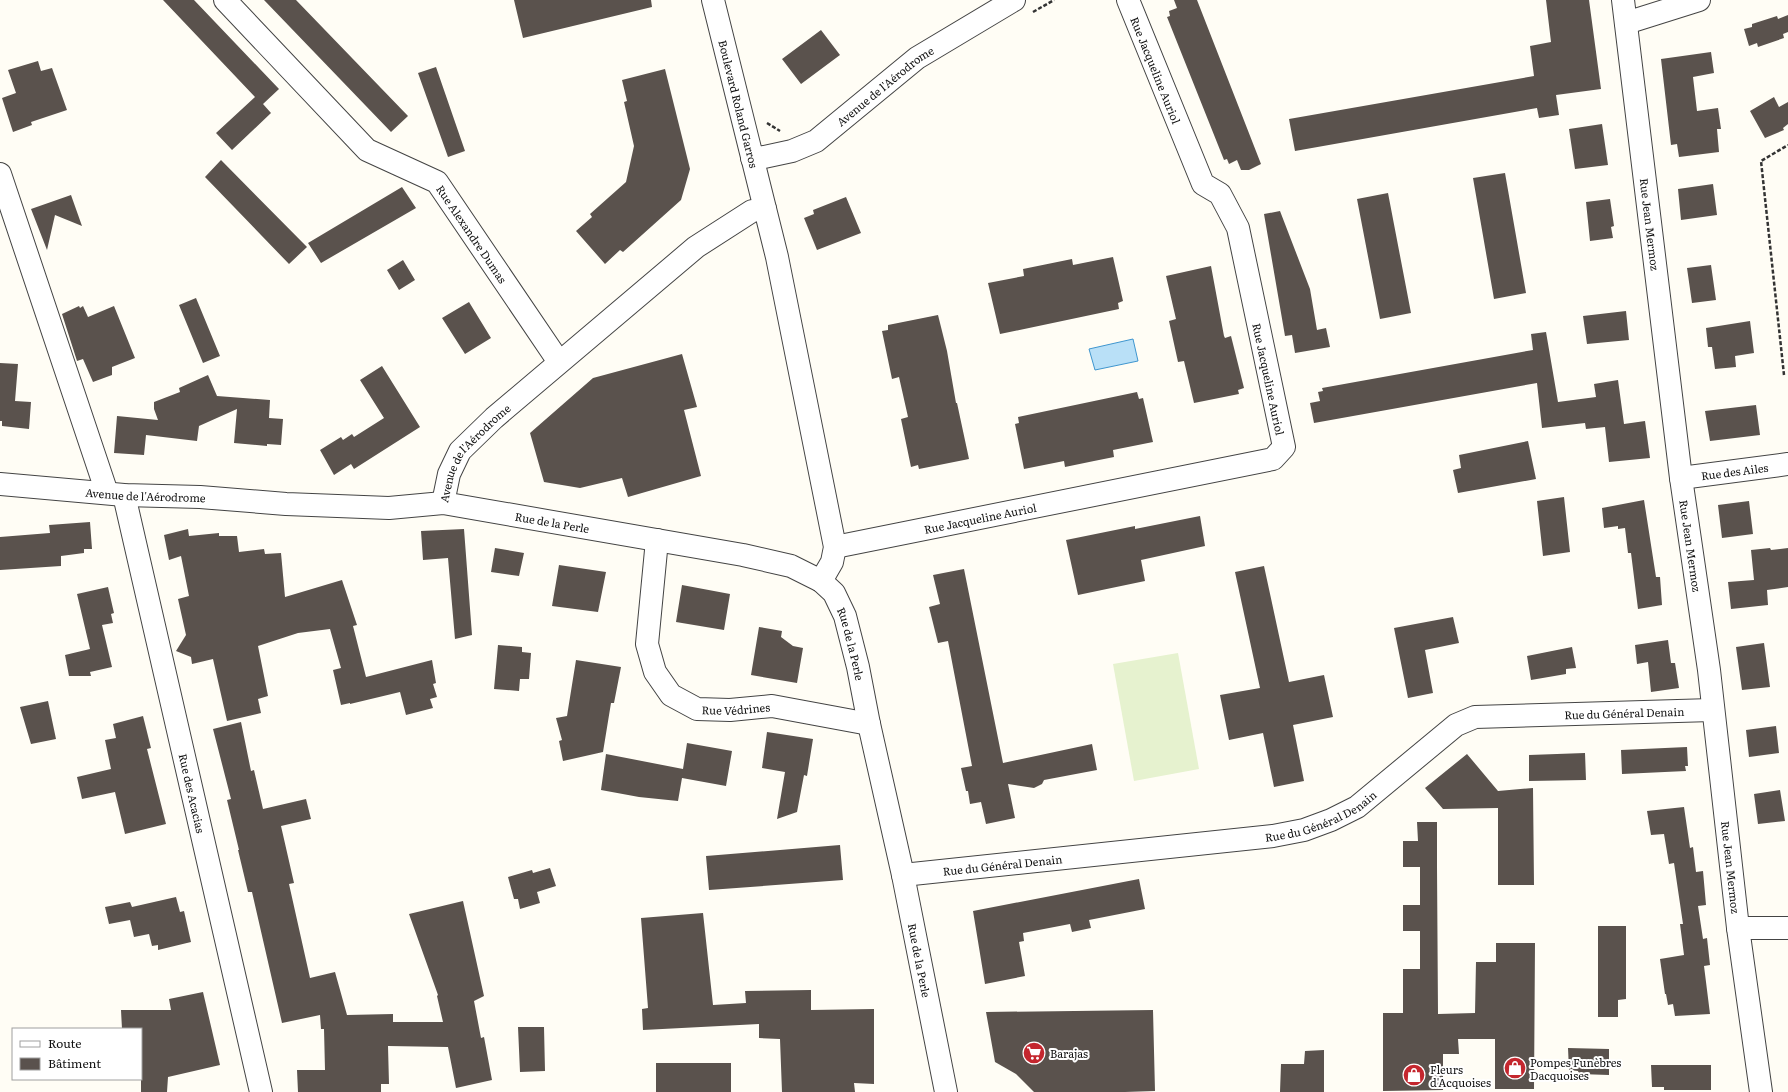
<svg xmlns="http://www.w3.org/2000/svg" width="1788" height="1092" font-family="Literata,serif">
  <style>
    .pitch { fill: #e6f2cf }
    .water { fill: #b9e0f7; stroke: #3f96cf }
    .building { fill: #5a524d }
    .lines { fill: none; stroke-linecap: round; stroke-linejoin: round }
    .minor-casing { stroke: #444; stroke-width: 24 }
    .path { stroke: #333; stroke-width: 2.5; stroke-dasharray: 4 2; stroke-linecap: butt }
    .minor { stroke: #fff; stroke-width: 22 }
    .labels { text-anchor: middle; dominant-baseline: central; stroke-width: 4; stroke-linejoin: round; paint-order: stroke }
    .street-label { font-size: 11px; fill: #111; stroke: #fff }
    .poi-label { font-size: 11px; fill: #111; stroke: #fff; text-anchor: start }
  </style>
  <rect width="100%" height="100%" fill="#fffdf5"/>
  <!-- pitch -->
  <path class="pitch" d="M 1178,653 L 1199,769 L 1134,781 L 1113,664 Z"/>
  <!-- water -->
  <path class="water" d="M 1133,339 L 1138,361 L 1095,370 L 1089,349 Z"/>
  <!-- building -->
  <path class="building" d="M 163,0 L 194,0 L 279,89 L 263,104 L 271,113 L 232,150 L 216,133 L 255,97 Z
    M 264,0 L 296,0 L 408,116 L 391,132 Z
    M 514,0 L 651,0 L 652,7 L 523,38 Z
    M 1174,0 L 1197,0 L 1261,164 L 1249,170 L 1241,170 L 1237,160 L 1229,164 L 1227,159 L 1224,160 L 1167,17 L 1170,16 L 1169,11 L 1177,8 Z
    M 1546,0 L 1589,0 L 1601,89 L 1556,95 L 1559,115 L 1539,118 L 1537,108 L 1295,151 L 1289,119 L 1534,76 L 1530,46 L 1551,42 Z
    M 1788,15 L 1788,32 L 1783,34 L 1784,38 L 1758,47 L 1757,43 L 1749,46 L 1744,29 L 1752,27 L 1752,24 L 1777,16 L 1778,19 Z
    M 821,30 L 840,55 L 801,84 L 782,59 Z
    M 1711,52 L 1714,73 L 1693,77 L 1697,111 L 1718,108 L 1721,129 L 1717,129 L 1719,152 L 1679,157 L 1677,144 L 1671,145 L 1661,59 Z
    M 38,61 L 41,71 L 52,68 L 67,110 L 31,122 L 32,125 L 13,132 L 2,98 L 16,93 L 8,70 Z
    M 436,67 L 465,151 L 448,157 L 418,73 Z
    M 665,69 L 690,169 L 681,200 L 623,252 L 620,250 L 605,264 L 576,231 L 592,217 L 590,214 L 626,182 L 634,146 L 624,102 L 627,101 L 622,80 Z
    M 1774,97 L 1779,107 L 1788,102 L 1788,124 L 1783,128 L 1784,130 L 1765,138 L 1750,111 Z
    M 1602,124 L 1608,165 L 1575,169 L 1569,129 Z
    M 221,160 L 307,247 L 289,264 L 205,177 Z
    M 1505,173 L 1526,293 L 1494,299 L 1473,178 Z
    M 1713,184 L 1717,215 L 1681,220 L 1678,189 Z
    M 402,187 L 416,208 L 321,263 L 308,243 Z
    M 1388,193 L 1411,313 L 1380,319 L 1357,199 Z
    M 71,195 L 82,226 L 55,215 L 47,250 L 31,209 Z
    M 846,197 L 861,233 L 817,250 L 804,218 L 814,214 L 813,210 Z
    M 1610,199 L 1614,226 L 1611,227 L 1613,238 L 1590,241 L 1586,202 Z
    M 1280,211 L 1310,289 L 1317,330 L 1326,328 L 1330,347 L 1295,353 L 1292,335 L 1285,336 L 1264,214 Z
    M 1113,257 L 1123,301 L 1118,303 L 1119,309 L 1000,334 L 988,283 L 1024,276 L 1023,269 L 1072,259 L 1073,265 Z
    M 403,260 L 415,280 L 399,290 L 387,270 Z
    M 1711,265 L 1716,300 L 1692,303 L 1687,268 Z
    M 1211,266 L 1224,336 L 1225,338 L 1231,336 L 1244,388 L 1238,390 L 1239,394 L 1194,403 L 1184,361 L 1178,362 L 1169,321 L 1176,319 L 1166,276 Z
    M 196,298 L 220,356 L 203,363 L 179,305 Z
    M 469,302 L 491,338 L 465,354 L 442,318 Z
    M 79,306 L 80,308 L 83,306 L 88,317 L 114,306 L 135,358 L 112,367 L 112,375 L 93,382 L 83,359 L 77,361 L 62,314 Z
    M 1626,311 L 1629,340 L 1587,344 L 1583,316 Z
    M 938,315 L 947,351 L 956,403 L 957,403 L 969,459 L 919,469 L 918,465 L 911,467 L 901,419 L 908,417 L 899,377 L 892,379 L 882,331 L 888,330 L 888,325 Z
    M 1750,321 L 1754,353 L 1735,356 L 1736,367 L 1715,369 L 1712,347 L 1708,347 L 1706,328 Z
    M 1546,332 L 1558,402 L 1596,397 L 1594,384 L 1618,380 L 1624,424 L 1645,421 L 1650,458 L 1609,462 L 1605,427 L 1586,429 L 1585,423 L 1542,428 L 1537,383 L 1314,423 L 1310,403 L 1320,401 L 1318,392 L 1323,391 L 1322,388 L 1533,350 L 1531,334 Z
    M 682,354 L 697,407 L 684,410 L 701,476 L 628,497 L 622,478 L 580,488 L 544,482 L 530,433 L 593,378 Z
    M 0,363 L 18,364 L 15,401 L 31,402 L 29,429 L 2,426 L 2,421 L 0,421 Z
    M 382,366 L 420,427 L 354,469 L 351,464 L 334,475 L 320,450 L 341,437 L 343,440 L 352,434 L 354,437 L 384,418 L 360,380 Z
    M 208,375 L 217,396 L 270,400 L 269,418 L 283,419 L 281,445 L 267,444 L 267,446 L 234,443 L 237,409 L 199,426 L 197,441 L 146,435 L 144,455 L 114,453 L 117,416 L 158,420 L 154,409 L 154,402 L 180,392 L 179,388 Z
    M 1137,392 L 1139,399 L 1143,398 L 1153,442 L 1113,450 L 1114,457 L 1094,461 L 1065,467 L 1064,461 L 1024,469 L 1015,424 L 1019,423 L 1018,417 Z
    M 1756,405 L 1760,435 L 1710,441 L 1705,411 Z
    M 1528,441 L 1536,479 L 1458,493 L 1453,470 L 1461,468 L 1459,455 Z
    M 1564,497 L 1570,552 L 1543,556 L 1537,501 Z
    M 1644,500 L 1656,577 L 1660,577 L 1662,605 L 1638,609 L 1631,553 L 1628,553 L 1625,528 L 1618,529 L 1618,526 L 1604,528 L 1602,508 Z
    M 1749,501 L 1753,534 L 1722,538 L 1718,505 Z
    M 1200,516 L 1205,546 L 1141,560 L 1145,581 L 1078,595 L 1066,540 L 1135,526 L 1135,529 Z
    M 90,522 L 92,549 L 84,549 L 84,553 L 61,556 L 61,566 L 0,570 L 0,537 L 50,533 L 49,525 Z
    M 188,529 L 189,536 L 219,533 L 219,536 L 237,536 L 239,552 L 264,549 L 265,554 L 281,553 L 285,597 L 342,580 L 357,625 L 353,626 L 366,677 L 432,660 L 436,683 L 433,684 L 437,697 L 430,699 L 433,708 L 406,715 L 400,692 L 350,704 L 350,703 L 341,705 L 333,670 L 341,668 L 330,629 L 298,633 L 258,646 L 268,696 L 258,699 L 261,713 L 227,721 L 213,659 L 192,664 L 191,657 L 176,651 L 186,635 L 178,599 L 189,596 L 181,556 L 169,560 L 164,535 Z
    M 464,529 L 472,635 L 455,639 L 448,558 L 423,560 L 421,531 Z
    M 495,548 L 524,553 L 519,576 L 491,572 Z
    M 1770,548 L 1771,550 L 1788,548 L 1788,587 L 1767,590 L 1768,605 L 1731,609 L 1728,582 L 1754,580 L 1751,550 Z
    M 559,565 L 606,572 L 598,612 L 552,606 Z
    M 1264,566 L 1289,682 L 1324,675 L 1333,717 L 1293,725 L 1304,781 L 1274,787 L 1263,733 L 1229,740 L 1220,695 L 1260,688 L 1235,572 Z
    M 964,569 L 1003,763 L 1092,744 L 1097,770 L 1044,780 L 1042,784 L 1034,788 L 1008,784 L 1015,818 L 986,824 L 981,802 L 970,804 L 968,791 L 966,791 L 961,768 L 972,766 L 948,641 L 938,643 L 929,607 L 940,604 L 933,575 Z
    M 682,585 L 730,594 L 724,630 L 676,622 Z
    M 108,587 L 114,613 L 111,614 L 113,623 L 102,625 L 112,667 L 90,672 L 91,676 L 69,676 L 65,655 L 90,649 L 77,594 Z
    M 1453,617 L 1459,643 L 1425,650 L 1433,693 L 1408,698 L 1394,628 Z
    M 759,627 L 782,631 L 781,637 L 793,646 L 803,648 L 797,683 L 751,675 Z
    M 1668,640 L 1671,663 L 1675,663 L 1679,688 L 1651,692 L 1648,662 L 1637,664 L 1635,645 Z
    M 1764,643 L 1770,687 L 1742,690 L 1736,647 Z
    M 498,645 L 522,647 L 522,652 L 531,653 L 529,679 L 520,679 L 519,691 L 494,689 Z
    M 1572,647 L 1576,668 L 1566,669 L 1566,674 L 1531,680 L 1527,656 Z
    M 576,660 L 621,667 L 614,703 L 611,703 L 603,752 L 563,761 L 559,741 L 562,740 L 556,718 L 567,716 Z
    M 48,701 L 56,739 L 31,744 L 20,707 Z
    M 143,716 L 151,748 L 147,749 L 166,824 L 125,834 L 115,792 L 82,799 L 77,777 L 111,769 L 105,740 L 116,738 L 113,724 Z
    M 241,722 L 251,771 L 254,770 L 263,809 L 306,799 L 311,819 L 281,826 L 294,883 L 289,884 L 310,978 L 335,972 L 347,1015 L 393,1014 L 393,1022 L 443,1022 L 437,996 L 438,995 L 409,914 L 463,901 L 484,996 L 474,1001 L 481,1038 L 484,1037 L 492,1080 L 456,1088 L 448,1047 L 388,1046 L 389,1084 L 381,1084 L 381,1092 L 298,1092 L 297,1070 L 325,1070 L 324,1029 L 321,1029 L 320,1015 L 282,1023 L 252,892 L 248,892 L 238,850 L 239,850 L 227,800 L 231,799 L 213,729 Z
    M 1776,726 L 1779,753 L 1749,757 L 1746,730 Z
    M 767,732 L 813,739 L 807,776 L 804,775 L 797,812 L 777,819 L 785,772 L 762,768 Z
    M 687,743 L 732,751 L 726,786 L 682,778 L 678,801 L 639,797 L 601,790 L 606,754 L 683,769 Z
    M 1687,747 L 1688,766 L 1685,766 L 1686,771 L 1622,774 L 1621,750 Z
    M 1585,753 L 1586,780 L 1529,781 L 1529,755 Z
    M 1467,754 L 1498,791 L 1533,788 L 1534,885 L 1498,885 L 1498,808 L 1443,809 L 1425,788 Z
    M 1780,790 L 1785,821 L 1758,824 L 1754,794 Z
    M 1684,807 L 1690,848 L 1693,847 L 1696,872 L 1703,871 L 1706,905 L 1698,906 L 1703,939 L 1707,938 L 1710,965 L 1704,966 L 1710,1014 L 1675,1016 L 1673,1004 L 1668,1005 L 1666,994 L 1665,994 L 1660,959 L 1684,955 L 1680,924 L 1683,924 L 1674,863 L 1669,864 L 1664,834 L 1651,835 L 1647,811 Z
    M 1417,822 L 1437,822 L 1437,867 L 1403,867 L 1403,841 L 1418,841 Z
    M 840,845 L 843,880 L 709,890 L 706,856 Z
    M 1420,867 L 1437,867 L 1438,1014 L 1475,1013 L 1476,962 L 1496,962 L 1496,943 L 1535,943 L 1534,1089 L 1495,1089 L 1495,1039 L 1458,1039 L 1459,1054 L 1443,1054 L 1443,1090 L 1383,1091 L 1383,1013 L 1403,1013 L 1403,969 L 1420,969 L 1420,931 L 1403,931 L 1403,905 L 1420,905 Z
    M 550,868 L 556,886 L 537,892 L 540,903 L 520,909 L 518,899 L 514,899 L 508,877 L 532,870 L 533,873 Z
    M 1139,879 L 1145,909 L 1089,920 L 1091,928 L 1072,932 L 1070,924 L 1023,933 L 1024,941 L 1019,942 L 1025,976 L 985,984 L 973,911 Z
    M 176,897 L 180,912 L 184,911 L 191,942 L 158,950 L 158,945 L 152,946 L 149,934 L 134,937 L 130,920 L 109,924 L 105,907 L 130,902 L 132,907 Z
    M 703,913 L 713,1005 L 746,1003 L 745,991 L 811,990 L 811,1010 L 874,1009 L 874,1084 L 854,1083 L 855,1092 L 782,1092 L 780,1039 L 759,1038 L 759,1024 L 643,1030 L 642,1009 L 648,1008 L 641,918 Z
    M 1598,926 L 1626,926 L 1626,999 L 1618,1000 L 1618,1017 L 1598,1017 Z
    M 203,992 L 220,1065 L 168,1077 L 167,1092 L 141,1092 L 141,1029 L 122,1029 L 121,1010 L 171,1010 L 169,999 Z
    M 1153,1010 L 1155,1091 L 1125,1092 L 1034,1092 L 1016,1074 L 995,1062 L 986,1012 Z
    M 518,1027 L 544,1027 L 545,1071 L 520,1072 Z
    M 1568,1048 L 1609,1049 L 1609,1075 L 1579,1074 L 1578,1071 L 1569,1070 Z
    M 1324,1050 L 1324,1092 L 1280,1092 L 1281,1064 L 1304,1064 L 1305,1051 Z
    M 656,1063 L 731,1063 L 731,1092 L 656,1092 Z
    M 1651,1065 L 1711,1065 L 1711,1090 L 1664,1090 L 1664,1087 L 1652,1087 Z"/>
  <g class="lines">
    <!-- minor casing -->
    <g class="minor-casing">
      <g id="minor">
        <path id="s1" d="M 225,0 L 367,150 L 437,182 L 559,362"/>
        <path id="s2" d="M 713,0 L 777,257 L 835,547 L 832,562 L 821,581"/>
        <path id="s3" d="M 1623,0 L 1681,478 L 1709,670 L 1738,928 L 1761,1092"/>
        <path d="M 1626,23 L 1699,0"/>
        <path id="s4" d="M 752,158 L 764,157 L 792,151 L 816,141 L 917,58 L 1014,0"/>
        <path d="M 0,174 L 107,493"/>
        <path id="s5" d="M 1681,478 L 1788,464"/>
        <path id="s6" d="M 0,484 L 124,495 L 200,497 L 286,504 L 389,508 L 443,503 L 743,555 L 791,566 L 821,581 L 834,593 L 845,616 L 858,667 L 869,724 L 903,875 L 946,1092"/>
        <path id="s7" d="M 124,495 L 261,1092"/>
        <path id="s8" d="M 443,503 L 449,474 L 460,451 L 494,418 L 696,247 L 752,211 L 765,209"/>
        <path id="s9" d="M 657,540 L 647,644 L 655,672 L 671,695 L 697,709 L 730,710 L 772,706 L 869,724"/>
        <path id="s10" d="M 835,547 L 1273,459 L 1284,447 L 1238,228 L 1220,194 L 1203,184 L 1128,0"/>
        <path id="s11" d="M 903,875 L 1273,836 L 1304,830 L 1331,820 L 1357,807 L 1456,725 L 1475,717 L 1712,710"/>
        <path d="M 1738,928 L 1788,928"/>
      </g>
    </g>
    <!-- path -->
    <path class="path" d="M 1033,12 L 1054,0
      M 767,123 L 780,131
      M 1784,375 L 1761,161 L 1788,145"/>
    <!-- minor -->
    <use href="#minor" class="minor"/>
  </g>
  <!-- icons -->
  <defs>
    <g id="supermarket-disc" transform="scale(1.15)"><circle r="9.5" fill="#c4262e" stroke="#fff"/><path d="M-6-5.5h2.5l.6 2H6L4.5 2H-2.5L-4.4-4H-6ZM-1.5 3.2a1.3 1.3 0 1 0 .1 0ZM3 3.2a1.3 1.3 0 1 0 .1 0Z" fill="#fff"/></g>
    <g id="shop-disc" transform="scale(1.15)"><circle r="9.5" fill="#c4262e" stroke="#fff"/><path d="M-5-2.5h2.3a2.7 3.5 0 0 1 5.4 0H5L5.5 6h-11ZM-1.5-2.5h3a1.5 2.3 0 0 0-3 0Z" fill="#fff"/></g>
  </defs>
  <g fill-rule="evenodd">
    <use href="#supermarket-disc" x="1034" y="1053"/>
    <use href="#shop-disc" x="1515" y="1068"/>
    <use href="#shop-disc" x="1414" y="1075"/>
  </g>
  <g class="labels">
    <!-- street labels -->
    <g class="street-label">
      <text transform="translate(1156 70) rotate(68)">Rue Jacqueline Auriol</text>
      <text stroke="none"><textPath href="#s4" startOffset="155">Avenue de l'Aérodrome</textPath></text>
      <text stroke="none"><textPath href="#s2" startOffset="107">Boulevard Roland Garros</textPath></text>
      <text stroke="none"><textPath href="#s3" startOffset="226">Rue Jean Mermoz</textPath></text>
      <text stroke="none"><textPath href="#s1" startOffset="346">Rue Alexandre Dumas</textPath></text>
      <text transform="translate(1269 379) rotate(78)">Rue Jacqueline Auriol</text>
      <text stroke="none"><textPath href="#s8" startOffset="61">Avenue de l'Aérodrome</textPath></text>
      <text stroke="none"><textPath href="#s5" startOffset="54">Rue des Ailes</textPath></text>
      <text stroke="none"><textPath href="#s6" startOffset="146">Avenue de l'Aérodrome</textPath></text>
      <text stroke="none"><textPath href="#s10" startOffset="148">Rue Jacqueline Auriol</textPath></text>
      <text stroke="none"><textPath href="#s6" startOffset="555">Rue de la Perle</textPath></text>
      <text stroke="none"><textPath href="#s3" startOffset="550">Rue Jean Mermoz</textPath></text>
      <text stroke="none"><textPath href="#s6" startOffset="903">Rue de la Perle</textPath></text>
      <text stroke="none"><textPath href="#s9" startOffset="230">Rue Védrines</textPath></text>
      <text stroke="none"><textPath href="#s11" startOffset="760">Rue du Général Denain</textPath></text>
      <text stroke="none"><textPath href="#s7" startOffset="306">Rue des Acacias</textPath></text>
      <text stroke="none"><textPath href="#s11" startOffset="424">Rue du Général Denain</textPath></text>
      <text stroke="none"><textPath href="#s11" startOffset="100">Rue du Général Denain</textPath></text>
      <text stroke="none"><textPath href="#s3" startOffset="874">Rue Jean Mermoz</textPath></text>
      <text stroke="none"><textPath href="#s6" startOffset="1227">Rue de la Perle</textPath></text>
    </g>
    <!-- poi labels -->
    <g class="poi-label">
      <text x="1050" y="1053">Barajas</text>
      <text x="1530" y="1062">Pompes Funèbres<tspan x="1530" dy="13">Dacquoises</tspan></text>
      <text x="1430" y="1069">Fleurs<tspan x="1430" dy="13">d'Acquoises</tspan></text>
    </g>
  </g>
  <!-- legend -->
  <rect x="12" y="1028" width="130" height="52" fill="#ffffff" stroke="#a0a0a0"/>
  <rect x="20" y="1041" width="20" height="6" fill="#ffffff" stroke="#a0a0a0"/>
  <text x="48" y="1048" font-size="12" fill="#111111">Route</text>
  <rect x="20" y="1058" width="20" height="12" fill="#5a524d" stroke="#a0a0a0"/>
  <text x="48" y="1068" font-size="12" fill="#111111">Bâtiment</text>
</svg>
